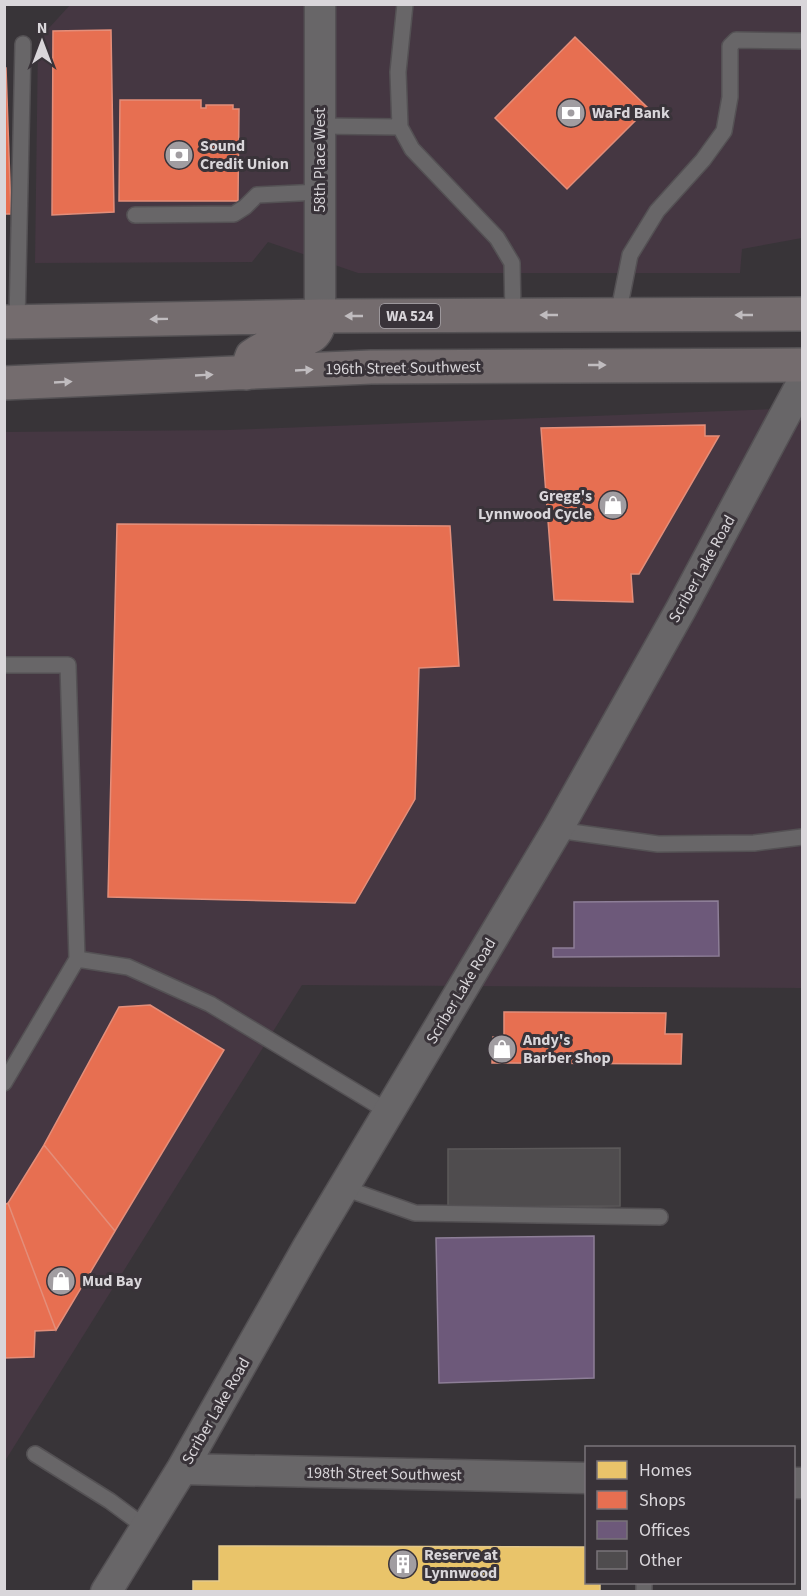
<svg xmlns="http://www.w3.org/2000/svg" width="807" height="1596" font-family="'Source Sans 3',sans-serif">
  <style>
    .commercial { fill: #453742 }
    .homes { fill: #e9c46a; stroke: #e4c98c; stroke-width: 1.5 }
    .shops { fill: #e76f51; stroke: #e38e7a; stroke-width: 1.5 }
    .offices { fill: #6d597a; stroke: #8d7e97; stroke-width: 1.5 }
    .building { fill: #4f4c4e; stroke: #5c595a; stroke-width: 1.5 }
    .lines { fill: none; stroke-linecap: round; stroke-linejoin: round }
    .service-casing { stroke: #545154; stroke-width: 18 }
    .minor-casing { stroke: #545154; stroke-width: 33 }
    .primary-casing { stroke: #545154; stroke-width: 36 }
    .service { stroke: #686668; stroke-width: 15 }
    .minor { stroke: #686668; stroke-width: 30 }
    .primary { stroke: #746c6e; stroke-width: 33 }
    .oneway { fill: #c0bcbf }
    .labels { text-anchor: middle; dominant-baseline: central; stroke-width: 6; stroke-linejoin: round; paint-order: stroke }
    .shield { fill: #393339; stroke: #a9a5aa; stroke-width: 1.5 }
    .shield-label { font-size: 15px; font-weight: bold; fill: #d9d6da }
    .poi-label { font-size: 16px; font-weight: bold; fill: #d9d6da; stroke: #393339; text-anchor: start }
    .street-label { font-size: 16px; fill: #d9d6da; stroke: #393339 }
  </style>
  <rect width="100%" height="100%" fill="#383438"/>
  <!-- commercial -->
  <path class="commercial" d="M 70,5 L 802,5 L 802,238 L 742,249 L 740,273 L 358,273 L 268,242 L 252,262 L 35,263 L 38,40 Z
    M 802,408 L 802,988 L 302,985 L 5,1461 L 5,432 L 228,430 Z"/>
  <!-- homes -->
  <path class="homes" d="M 219,1546 L 586,1547 L 586,1582 L 600,1582 L 600,1592 L 193,1592 L 193,1581 L 219,1581 Z"/>
  <!-- shops -->
  <path class="shops" d="M 111,30 L 114,212 L 52,215 L 53,31 Z
    M 575,37 L 648,108 L 567,189 L 495,118 Z
    M 4,68 L 6,68 L 11,214 L 4,214 Z
    M 120,100 L 201,100 L 201,108 L 206,108 L 206,105 L 233,105 L 233,109 L 239,109 L 238,201 L 119,201 Z
    M 705,425 L 705,436 L 719,436 L 639,574 L 631,574 L 633,602 L 554,600 L 541,428 Z
    M 117,524 L 450,526 L 459,666 L 419,668 L 415,799 L 355,903 L 108,897 Z
    M 150,1005 L 224,1050 L 115,1231 L 44,1145 L 119,1007 Z
    M 504,1012 L 666,1013 L 665,1034 L 682,1034 L 681,1064 L 492,1063 L 493,1037 L 504,1037 Z
    M 44,1145 L 115,1231 L 56,1330 L 8,1203 Z
    M 8,1203 L 56,1330 L 35,1331 L 34,1357 L 4,1358 L 4,1205 Z"/>
  <!-- offices -->
  <path class="offices" d="M 718,901 L 719,956 L 553,957 L 553,948 L 574,948 L 574,902 Z
    M 594,1236 L 594,1378 L 439,1383 L 436,1238 Z"/>
  <!-- building -->
  <path class="building" d="M 620,1148 L 620,1206 L 448,1207 L 448,1149 Z"/>
  <g class="lines">
    <!-- service casing -->
    <g class="service-casing">
      <path id="service" d="M 405,4 L 398,72 L 400,127 L 412,149 L 497,238 L 512,263 L 513,315
        M 320,126 L 400,127
        M 135,215 L 234,214 L 245,207 L 257,195 L 320,192
        M 618,315 L 630,255 L 657,211 L 703,160 L 724,131 L 730,97 L 730,46 L 736,40 L 802,41
        M 17,321 L 23,44
        M 4,665 L 68,665 L 77,959 L 4,1083
        M 557,830 L 658,844 L 754,843 L 802,837
        M 77,959 L 128,967 L 210,1004 L 389,1112
        M 344,1188 L 415,1213 L 660,1217
        M 35,1454 L 110,1501 L 145,1527
        M 644,1592 L 644,1582"/>
    </g>
    <!-- minor casing -->
    <g class="minor-casing">
      <path id="minor" d="M 320,4 L 320,316
        M 182,1469 L 586,1478
        M 794,1483 L 802,1483
        M 106,1592 L 182,1469 L 308,1247 L 557,830 L 681,609 L 802,383"/>
    </g>
    <!-- primary casing -->
    <g class="primary-casing">
      <path id="primary" d="M 4,322 L 320,316 L 802,314
        M 246,373 L 252,356 C 258,352 266,347 273,344 C 294,337 318,348 320,316
        M 4,383 L 371,367 L 802,365"/>
    </g>
    <!-- service -->
    <use href="#service" class="service"/>
    <!-- minor -->
    <use href="#minor" class="minor"/>
    <!-- primary -->
    <use href="#primary" class="primary"/>
  </g>
  <!-- one-way arrows -->
  <defs><path id="oneway-solid" d="M-6-.8H1V-3.2L6.5 0L1 3.2V.8H-6Z" transform="scale(1.5)"/></defs>
  <g class="oneway">
    <use href="#oneway-solid" transform="translate(549 315) rotate(180)"/>
    <use href="#oneway-solid" transform="translate(744 315) rotate(180)"/>
    <use href="#oneway-solid" transform="translate(354 316) rotate(180)"/>
    <use href="#oneway-solid" transform="translate(159 319) rotate(179)"/>
    <use href="#oneway-solid" transform="translate(597 365)"/>
    <use href="#oneway-solid" transform="translate(304 370) rotate(-3)"/>
    <use href="#oneway-solid" transform="translate(204 375) rotate(-3)"/>
    <use href="#oneway-solid" transform="translate(63 382) rotate(-3)"/>
  </g>
  <!-- icons -->
  <defs>
    <g id="bank-disc" transform="scale(1.5)"><circle r="9.5" fill="#a19da1" stroke="#393339"/><path d="M-6-4H6V4H-6ZM0-2.3a2.3 2.3 0 1 0 0 4.6a2.3 2.3 0 1 0 0-4.6Z" fill="#fff"/></g>
    <g id="shop-disc" transform="scale(1.5)"><circle r="9.5" fill="#a19da1" stroke="#393339"/><path d="M-5-2.5h2.3a2.7 3.5 0 0 1 5.4 0H5L5.5 6h-11ZM-1.5-2.5h3a1.5 2.3 0 0 0-3 0Z" fill="#fff"/></g>
    <g id="building-disc" transform="scale(1.5)"><circle r="9.5" fill="#a19da1" stroke="#393339"/><path d="M-4-6H4V6H1V3H-1V6H-4ZM-2.5-4.3h1.7v1.8h-1.7ZM.8-4.3h1.7v1.8H.8ZM-2.5-1h1.7V.8h-1.7ZM.8-1h1.7V.8H.8Z" fill="#fff"/></g>
  </defs>
  <g fill-rule="evenodd">
    <use href="#bank-disc" x="571" y="113"/>
    <use href="#bank-disc" x="179" y="155"/>
    <use href="#shop-disc" x="613" y="505"/>
    <use href="#shop-disc" x="502" y="1049"/>
    <use href="#shop-disc" x="61" y="1281"/>
    <use href="#building-disc" x="403" y="1564"/>
  </g>
  <g class="labels">
    <!-- shield labels -->
    <rect class="shield" x="380" y="304" width="60" height="24" rx="4.5"/>
    <g class="shield-label">
      <text x="410" y="316">WA 524</text>
    </g>
    <!-- poi labels -->
    <g class="poi-label">
      <text x="592" y="113">WaFd Bank</text>
      <text x="200" y="146">Sound<tspan x="200" dy="18">Credit Union</tspan></text>
      <text x="592" y="496" text-anchor="end">Gregg's<tspan x="592" dy="18">Lynnwood Cycle</tspan></text>
      <text x="523" y="1040">Andy's<tspan x="523" dy="18">Barber Shop</tspan></text>
      <text x="82" y="1281">Mud Bay</text>
      <text x="424" y="1555">Reserve at<tspan x="424" dy="18">Lynnwood</tspan></text>
    </g>
    <!-- street labels -->
    <g class="street-label">
      <text transform="translate(320 160) rotate(-90)">58th Place West</text>
      <text transform="translate(403 368) rotate(-1)">196th Street Southwest</text>
      <text transform="translate(702 569) rotate(-61)">Scriber Lake Road</text>
      <text transform="translate(461 991) rotate(-59)">Scriber Lake Road</text>
      <text transform="translate(216 1411) rotate(-60)">Scriber Lake Road</text>
      <text transform="translate(384 1474) rotate(1)">198th Street Southwest</text>
    </g>
  </g>
  <!-- border -->
  <rect width="807" height="1596" fill="none" stroke="#d9d6da" stroke-width="12"/>
  <!-- legend -->
  <rect x="585" y="1446" width="210" height="138" fill="#393339" stroke="#797479" stroke-width="1.5"/>
  <rect x="597" y="1461" width="30" height="18" fill="#e9c46a" stroke="#797479" stroke-width="1.5"/>
  <text x="639" y="1476" font-size="18" fill="#d9d6da">Homes</text>
  <rect x="597" y="1491" width="30" height="18" fill="#e76f51" stroke="#797479" stroke-width="1.5"/>
  <text x="639" y="1506" font-size="18" fill="#d9d6da">Shops</text>
  <rect x="597" y="1521" width="30" height="18" fill="#6d597a" stroke="#797479" stroke-width="1.5"/>
  <text x="639" y="1536" font-size="18" fill="#d9d6da">Offices</text>
  <rect x="597" y="1551" width="30" height="18" fill="#4f4c4e" stroke="#797479" stroke-width="1.5"/>
  <text x="639" y="1566" font-size="18" fill="#d9d6da">Other</text>
  <!-- north arrow -->
  <g transform="translate(42 42)" stroke="#393339" stroke-width="4.5" paint-order="stroke">
  <path d="M0-4.5L10 22L0 15L-10 22Z" fill="#d9d6da"/>
  <text y="-9" font-size="16" font-weight="bold" text-anchor="middle" fill="#d9d6da">N</text>
  </g>
</svg>
